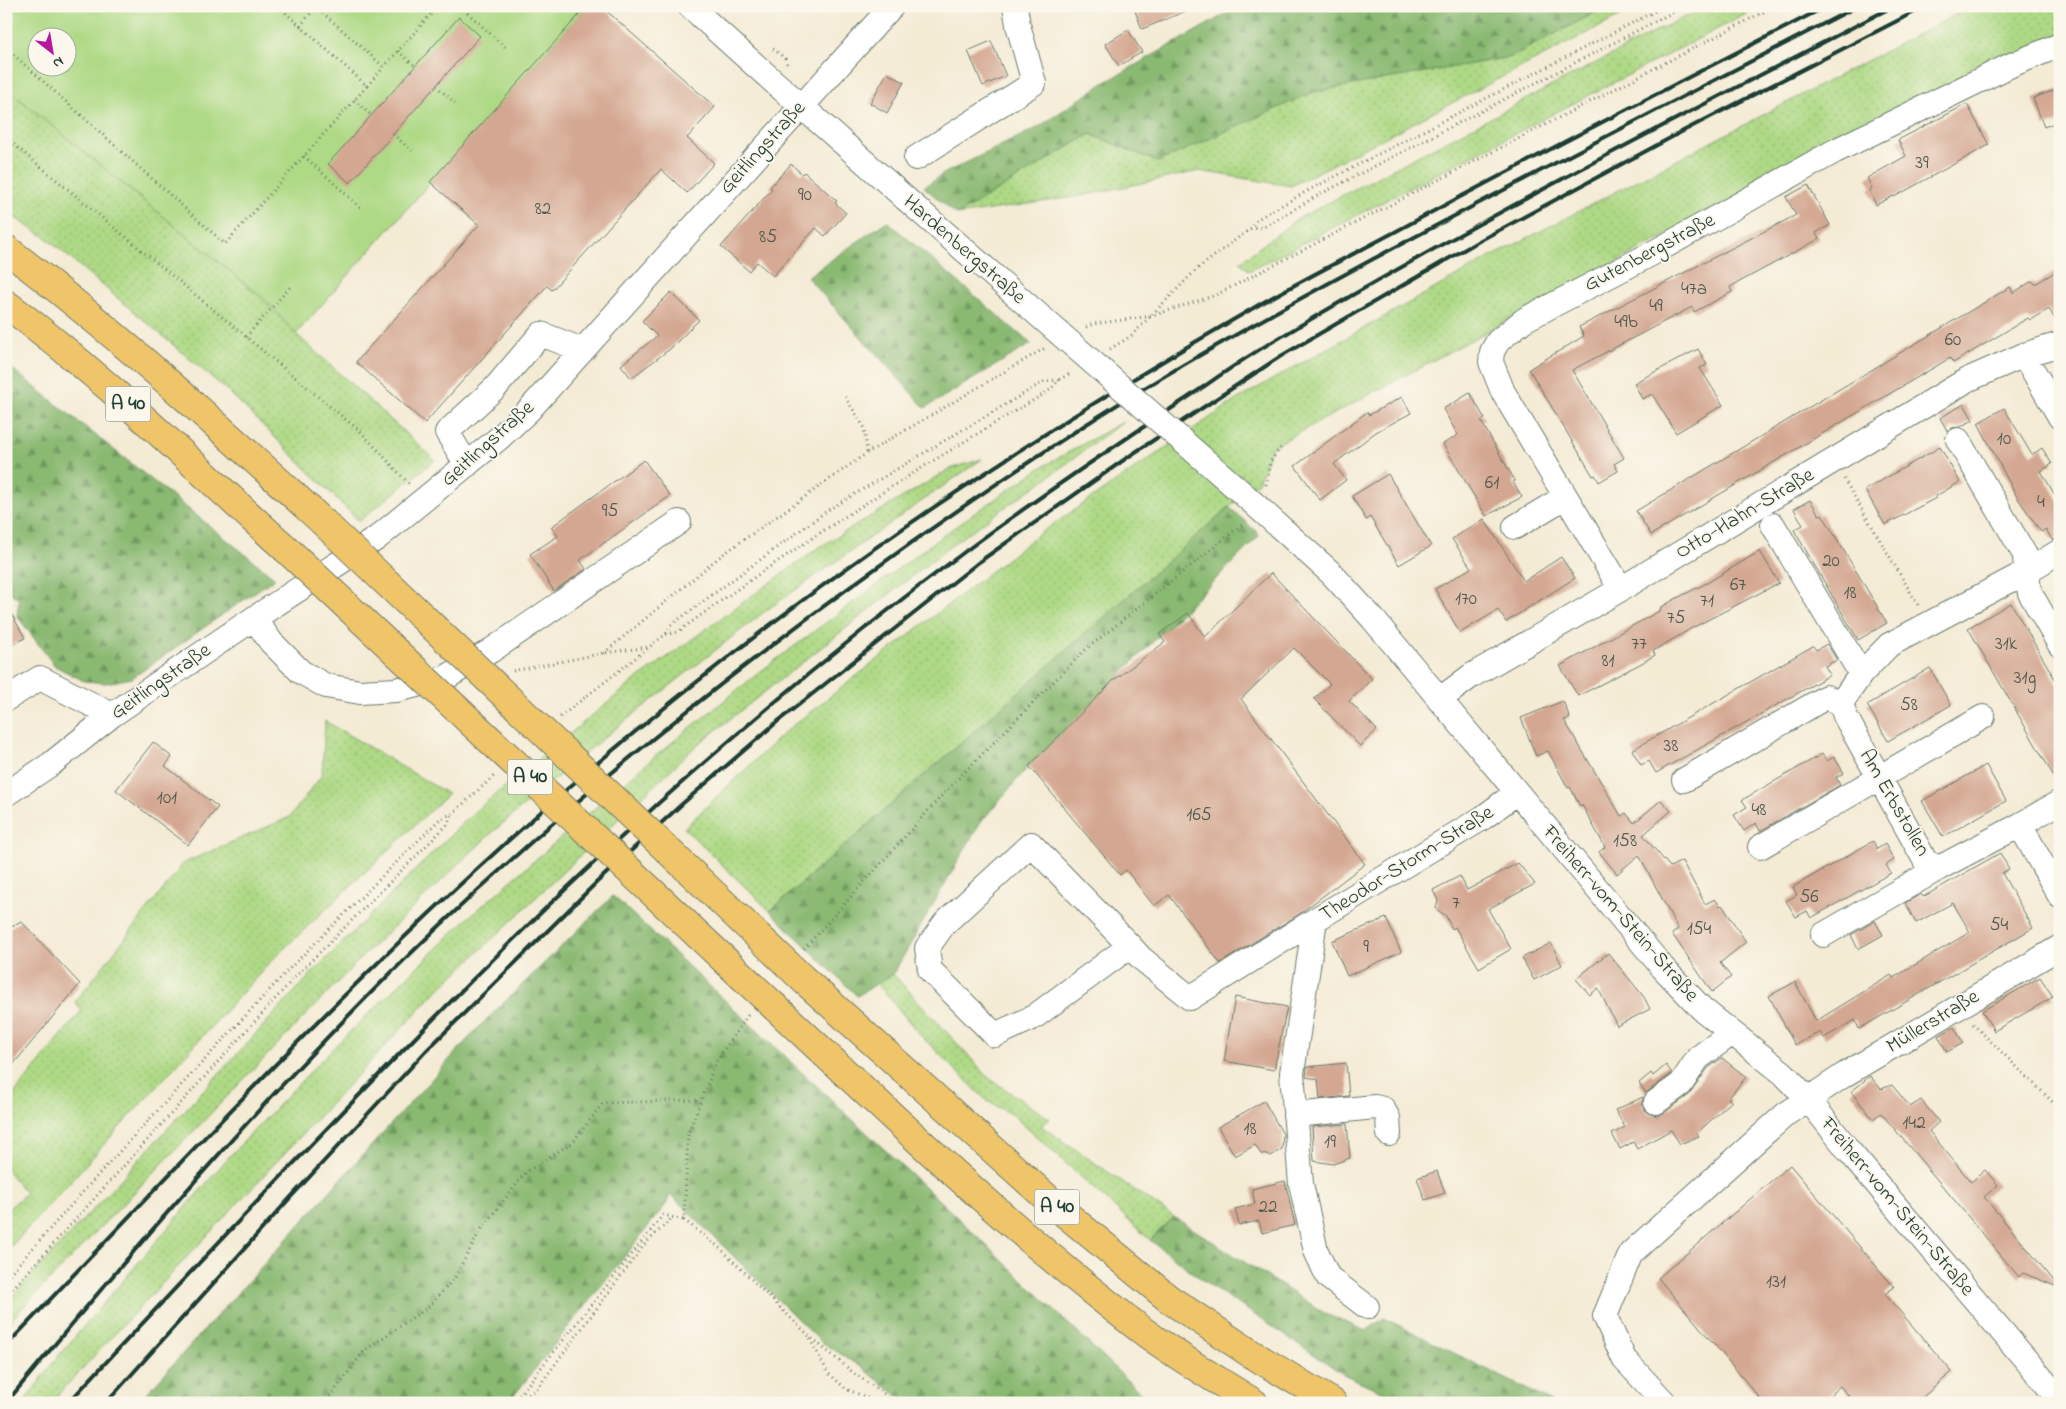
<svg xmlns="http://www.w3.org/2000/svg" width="2066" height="1409" font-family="'Indie Flower',sans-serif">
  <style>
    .grass { fill: url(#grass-dots); stroke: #668b5c }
    .forest { fill: url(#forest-firs); stroke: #547b53 }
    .garden { fill: #aed985; stroke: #668b5c; fill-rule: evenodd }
    .building { fill: #d4a792 }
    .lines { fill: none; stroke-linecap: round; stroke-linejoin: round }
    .minor-casing { stroke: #6a7a6c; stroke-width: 26 }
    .highway-casing { stroke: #6a7a6c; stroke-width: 30 }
    .path { stroke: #6a7a6c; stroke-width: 3; stroke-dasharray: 1 4; stroke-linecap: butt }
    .minor { stroke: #fff; stroke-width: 24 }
    .highway { stroke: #f0c469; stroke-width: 28 }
    .rail { stroke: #1f3d34; stroke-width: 4 }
    .minor-bridge-casing { stroke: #6a7a6c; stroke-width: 26; stroke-linecap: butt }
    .highway-bridge-casing { stroke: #6a7a6c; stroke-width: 30; stroke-linecap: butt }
    .minor-bridge { stroke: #fff; stroke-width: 24 }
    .highway-bridge { stroke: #f0c469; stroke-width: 28 }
    .labels { text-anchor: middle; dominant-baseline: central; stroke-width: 4; stroke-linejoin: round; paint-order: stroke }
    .number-label { font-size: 19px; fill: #4c584c }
    .shield { fill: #fbf7ec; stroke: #61756b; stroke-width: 1 }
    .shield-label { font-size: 20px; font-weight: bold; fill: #1f3d34 }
    .street-label { font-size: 21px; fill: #1f3d34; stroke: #fbf7ec }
  </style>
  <defs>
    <pattern id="grass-dots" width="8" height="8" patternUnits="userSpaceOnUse" patternTransform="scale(1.25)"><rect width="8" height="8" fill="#aed985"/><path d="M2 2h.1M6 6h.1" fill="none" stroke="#95bb73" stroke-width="1.8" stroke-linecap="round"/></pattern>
    <pattern id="forest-firs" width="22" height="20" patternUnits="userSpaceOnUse" patternTransform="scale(1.25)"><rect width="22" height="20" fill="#8ab972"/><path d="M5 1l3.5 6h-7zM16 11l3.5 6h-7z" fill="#70985e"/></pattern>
  </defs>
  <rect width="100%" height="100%" fill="#fbf7ec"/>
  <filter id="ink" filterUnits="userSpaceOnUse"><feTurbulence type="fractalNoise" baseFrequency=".02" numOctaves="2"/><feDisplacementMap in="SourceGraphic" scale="10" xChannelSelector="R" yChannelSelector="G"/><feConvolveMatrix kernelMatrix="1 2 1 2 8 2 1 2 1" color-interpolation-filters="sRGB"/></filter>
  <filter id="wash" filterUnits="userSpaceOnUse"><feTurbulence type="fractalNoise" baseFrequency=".0096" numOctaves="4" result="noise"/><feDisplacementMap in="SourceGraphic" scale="20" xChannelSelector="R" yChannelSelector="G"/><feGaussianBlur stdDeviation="1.12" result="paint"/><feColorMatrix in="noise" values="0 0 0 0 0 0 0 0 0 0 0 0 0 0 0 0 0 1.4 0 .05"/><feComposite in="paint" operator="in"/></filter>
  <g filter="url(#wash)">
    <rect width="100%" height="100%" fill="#f4ebd5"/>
    <!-- grass -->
    <path class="grass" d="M 1608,6 L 1640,6 L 1291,186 L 1199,171 L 1081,196 L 957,215 L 1090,134 L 1158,162 L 1313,92 L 1510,57 Z
      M 1705,6 L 1762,6 L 1249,271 L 1240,262 L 1297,219 Z
      M 1972,6 L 2060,6 L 2060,37 L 1648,245 L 1272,447 L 1258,482 L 770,911 L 684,828 L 787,730 L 1039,534 L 1236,400 L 1489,258 Z
      M 6,88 L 264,299 L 296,334 L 435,460 L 359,521 L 228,391 L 45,237 L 6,212 Z
      M 1124,421 L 1047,478 L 957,541 L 697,745 L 434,994 L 50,1403 L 23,1403 L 56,1359 L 227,1159 L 330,1051 L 467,919 L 653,758 L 761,671 L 953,528 L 1042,467 Z
      M 982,459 L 764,612 L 601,740 L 487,837 L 364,955 L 6,1325 L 6,1303 L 314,971 L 473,813 L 633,682 L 818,548 L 950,469 Z
      M 325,721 L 448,794 L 273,959 L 6,1252 L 6,1211 L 26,1193 L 6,1169 L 6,1104 L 82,1010 L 75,1002 L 184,863 L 290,817 L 322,775 Z
      M 893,974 L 990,1079 L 1050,1119 L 1041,1126 L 1174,1217 L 1150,1240 L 1014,1116 L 987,1101 L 921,1036 L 877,983 Z"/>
    <!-- forest -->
    <path class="forest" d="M 1240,6 L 1608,6 L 1510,57 L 1313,92 L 1158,162 L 1090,134 L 957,215 L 924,187 L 945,173 L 1037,128 L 1104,83 Z
      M 887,221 L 1031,344 L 925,408 L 807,277 Z
      M 6,364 L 275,578 L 132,678 L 106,683 L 84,681 L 55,666 L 17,616 L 19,600 L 6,589 Z
      M 1229,507 L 1260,535 L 1029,766 L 980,823 L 893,974 L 857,996 L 770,911 Z
      M 613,896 L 959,1219 L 1151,1403 L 906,1403 L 863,1368 L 820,1341 L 670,1194 L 667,1203 L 508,1403 L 138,1403 L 478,1028 Z
      M 1174,1217 L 1326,1314 L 1366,1331 L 1384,1318 L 1554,1403 L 1408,1403 L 1343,1374 L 1207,1283 L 1150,1240 Z"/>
    <!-- garden -->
    <path class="garden" d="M 6,6 L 587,6 L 296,334 L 264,299 L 6,88 ZM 38,38 L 68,38 L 68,68 L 38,68 Z"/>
    <g id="blocks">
      <!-- building -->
      <path class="building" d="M 587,6 L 601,6 L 715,107 L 687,138 L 714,163 L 687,193 L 661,169 L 552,290 L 547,286 L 425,423 L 356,362 L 479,225 L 430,182 Z
        M 1133,6 L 1196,6 L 1196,7 L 1142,29 Z
        M 459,17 L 480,36 L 350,183 L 328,164 Z
        M 1128,30 L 1142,52 L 1119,66 L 1105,44 Z
        M 991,41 L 1006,76 L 983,86 L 968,51 Z
        M 887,73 L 904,82 L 887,113 L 870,103 Z
        M 2060,88 L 2060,121 L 2044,127 L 2033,98 Z
        M 1967,104 L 1989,145 L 1894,197 L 1893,196 L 1876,205 L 1869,190 L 1872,188 L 1867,178 L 1906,156 L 1898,140 Z
        M 791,164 L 802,174 L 804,172 L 837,201 L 835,203 L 846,213 L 825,236 L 816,228 L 773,276 L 757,262 L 749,271 L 721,247 L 772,189 L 770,187 Z
        M 1808,185 L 1830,225 L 1816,233 L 1819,239 L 1730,287 L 1732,292 L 1694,312 L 1692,307 L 1572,370 L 1624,458 L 1614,464 L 1618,471 L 1599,482 L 1595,475 L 1593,476 L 1529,369 L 1584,336 L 1579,327 L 1796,215 L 1786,197 Z
        M 2060,269 L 2060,328 L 2049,309 L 2030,320 L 2028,318 L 1953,363 L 1950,358 L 1651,535 L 1636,511 L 2010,287 L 2013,293 L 2032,281 L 2035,284 Z
        M 671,292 L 699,320 L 670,349 L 631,378 L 621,365 L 657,336 L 642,321 Z
        M 1698,349 L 1707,365 L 1700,368 L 1723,405 L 1676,433 L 1652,394 L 1642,399 L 1634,383 Z
        M 1470,393 L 1485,419 L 1481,421 L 1515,481 L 1513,482 L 1522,497 L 1486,516 L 1443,444 L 1458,435 L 1443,409 Z
        M 1402,397 L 1411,413 L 1376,432 L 1334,464 L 1346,480 L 1320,500 L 1295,466 L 1367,412 L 1369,415 Z
        M 1964,404 L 1973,420 L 1960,427 L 1952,428 L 1948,432 L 1940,418 Z
        M 2004,408 L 2032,455 L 2042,448 L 2052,464 L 2041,471 L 2060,504 L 2060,537 L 2052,540 L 2046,529 L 2041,532 L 2017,497 L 1978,423 Z
        M 1940,447 L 1960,482 L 1936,496 L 1936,498 L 1885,525 L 1865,490 Z
        M 644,460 L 670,496 L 580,560 L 586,569 L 554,591 L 530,554 L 558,536 L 551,527 Z
        M 1388,474 L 1431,546 L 1399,565 L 1370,517 L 1366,520 L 1352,496 Z
        M 1810,500 L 1819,515 L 1822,514 L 1887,623 L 1858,640 L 1794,530 L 1803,525 L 1794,509 Z
        M 1484,519 L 1524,581 L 1561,557 L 1575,578 L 1506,622 L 1498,610 L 1460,633 L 1435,589 L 1471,568 L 1452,539 Z
        M 1760,551 L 1779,583 L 1692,628 L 1653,651 L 1655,655 L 1640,664 L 1578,696 L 1560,666 L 1661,610 L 1660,608 L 1675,599 L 1707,583 Z
        M 1271,573 L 1372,679 L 1349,701 L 1377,730 L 1360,746 L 1314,699 L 1330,684 L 1294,648 L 1241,699 L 1365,864 L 1298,915 L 1220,963 L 1169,895 L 1154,906 L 1126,870 L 1120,875 L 1029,766 L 1114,680 L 1165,642 L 1159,634 L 1188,613 L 1205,637 Z
        M 2011,603 L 2060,688 L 2060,787 L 1968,628 Z
        M 6,604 L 25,638 L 6,648 Z
        M 1827,644 L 1837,660 L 1825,666 L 1830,675 L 1656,773 L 1649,761 L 1641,765 L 1632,750 L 1813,646 L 1816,650 Z
        M 1930,668 L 1951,705 L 1888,741 L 1867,705 Z
        M 1563,701 L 1570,718 L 1564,720 L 1621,816 L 1626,813 L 1634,823 L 1661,800 L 1671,811 L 1643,835 L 1670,867 L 1682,861 L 1705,904 L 1715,899 L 1720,906 L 1722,905 L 1746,942 L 1720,963 L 1731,977 L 1712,992 L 1672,934 L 1678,929 L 1639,855 L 1617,874 L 1599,852 L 1605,847 L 1582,805 L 1580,806 L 1570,787 L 1568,788 L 1548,751 L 1536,756 L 1521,718 Z
        M 153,742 L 172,757 L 165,766 L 218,807 L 188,845 L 116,790 Z
        M 1822,754 L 1827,761 L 1834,757 L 1844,773 L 1836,777 L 1840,785 L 1760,831 L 1756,823 L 1744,831 L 1734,815 L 1747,807 L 1742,800 Z
        M 1986,765 L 2006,801 L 1943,837 L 1922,801 Z
        M 1873,841 L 1877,849 L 1885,844 L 1894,860 L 1886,865 L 1891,873 L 1811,918 L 1807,911 L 1796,917 L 1786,901 L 1797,895 L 1793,887 Z
        M 2000,853 L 2009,869 L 2002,873 L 2033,928 L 1859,1029 L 1855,1020 L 1824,1038 L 1820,1032 L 1795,1045 L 1769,996 L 1795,982 L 1816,1021 L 1891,975 L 1893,978 L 1970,932 L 1953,903 L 1916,923 L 1905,903 L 1921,894 L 1923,897 Z
        M 1518,863 L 1535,884 L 1488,909 L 1511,949 L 1479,968 L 1455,927 L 1452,929 L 1446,916 L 1436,909 L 1438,901 L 1433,890 L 1460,876 L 1467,890 Z
        M 1386,918 L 1401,952 L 1347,976 L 1332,941 Z
        M 21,921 L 80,984 L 6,1073 L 6,930 Z
        M 1875,921 L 1883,935 L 1858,949 L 1851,935 Z
        M 1551,943 L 1562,965 L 1534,980 L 1522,958 Z
        M 1608,953 L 1644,997 L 1650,1009 L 1617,1026 L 1598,988 L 1590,995 L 1576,979 Z
        M 2040,977 L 2053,997 L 1994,1031 L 1982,1011 Z
        M 1235,997 L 1287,1007 L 1274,1070 L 1224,1061 Z
        M 1954,1027 L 1963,1043 L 1947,1052 L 1938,1036 Z
        M 1722,1058 L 1746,1077 L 1728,1099 L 1732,1101 L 1697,1133 L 1699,1136 L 1680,1144 L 1671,1130 L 1637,1149 L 1633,1142 L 1620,1149 L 1612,1134 L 1625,1127 L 1615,1110 L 1643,1097 L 1642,1104 L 1645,1110 L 1650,1114 L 1657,1116 L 1664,1113 L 1689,1095 L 1708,1068 Z
        M 1346,1063 L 1349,1096 L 1320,1099 L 1318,1079 L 1306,1077 L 1307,1067 Z
        M 1666,1065 L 1672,1073 L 1671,1074 L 1646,1093 L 1639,1083 L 1651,1073 L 1653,1076 Z
        M 1870,1076 L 1881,1089 L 1892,1085 L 1910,1107 L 1921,1100 L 1939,1122 L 1929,1131 L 1971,1182 L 1985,1170 L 1998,1185 L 1984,1197 L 2060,1288 L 2023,1273 L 2019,1277 L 1881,1113 L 1873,1119 L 1851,1092 Z
        M 1264,1101 L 1283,1134 L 1282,1149 L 1271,1156 L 1261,1154 L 1255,1145 L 1235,1156 L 1218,1127 Z
        M 1347,1124 L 1350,1158 L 1333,1164 L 1314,1161 L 1312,1127 Z
        M 1790,1165 L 1894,1287 L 1885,1294 L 1952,1372 L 1916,1403 L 1855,1403 L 1840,1386 L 1821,1403 L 1764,1403 L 1658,1278 Z
        M 1437,1171 L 1445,1193 L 1425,1200 L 1417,1178 Z
        M 1285,1181 L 1295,1225 L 1262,1233 L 1259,1221 L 1239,1225 L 1235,1209 L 1255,1204 L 1252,1189 Z"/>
    </g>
  </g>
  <g filter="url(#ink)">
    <use href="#blocks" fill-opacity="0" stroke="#6a7a6c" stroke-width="1"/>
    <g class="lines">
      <!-- minor casing -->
      <g class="minor-casing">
        <path id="minor" d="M 690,6 C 761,72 834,134 906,199
          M 916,158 L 1034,83 L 1018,25 L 1015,6
          M 2024,355 L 2060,417
          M 1958,440 L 2025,555 L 2026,572 L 2030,593 L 2060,645
          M 467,465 L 447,432 L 495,388 L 541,334 L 582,350
          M 1241,492 L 1331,573 L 1373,619 L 1663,968 L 1702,1009 L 1783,1073 L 1808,1099 L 1849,1151 L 2060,1400
          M 1773,525 L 1861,674
          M 1515,527 L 1565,497
          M 2060,551 L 2026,572 L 1889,645 L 1861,674 L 1841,703 L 1845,716 L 1926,862 L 1939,868 L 2020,825 L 2060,802
          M 1621,589 L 1503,392 L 1491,362 L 1492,352 L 1498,341 L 1524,320 L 1651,254 L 1835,151 L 2011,65 L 2060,45
          M 254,618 L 271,642 L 301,672 L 326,686 L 360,692 L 396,690 L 445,678 L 492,650 L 679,522
          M 6,699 L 40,678 L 112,715
          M 1439,700 L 1471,676 L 1621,589 L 1967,380 L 2024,355 L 2060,344
          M 1684,780 L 1826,697 L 1841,703
          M 6,794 L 51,764 L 112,715 L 241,627 L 377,538 L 498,439 L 529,410 L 892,6
          M 2020,825 L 2060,896
          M 1760,847 L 1983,717
          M 1823,935 L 1939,868
          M 1130,946 L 1034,1017 L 995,1035 L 930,970 L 927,948 L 945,923 L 1031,844 L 1130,946 L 1141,958 L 1190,998 L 1315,920
          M 1656,1102 L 1681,1084 L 1698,1058 L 1732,1033
          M 1295,1115 L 1375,1107 L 1383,1109 L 1388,1118 L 1389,1134
          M 1367,1307 L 1328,1277 L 1316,1251 L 1301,1184 L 1292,1073 L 1315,920 L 1484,817 L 1516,793
          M 1665,1403 L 1624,1359 L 1605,1316 L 1631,1253 L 1786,1114 L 1844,1075 L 2060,947"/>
      </g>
      <!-- highway casing -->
      <g class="highway-casing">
        <path id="highway" d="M 6,249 C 117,333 219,427 322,521
          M 6,304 C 105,377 192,465 284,547
          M 804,980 L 1057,1207 L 1169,1299 L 1250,1353 L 1333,1403
          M 776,1008 C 895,1119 1013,1232 1143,1331 C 1178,1357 1217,1380 1254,1403"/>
      </g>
      <!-- path -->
      <path class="path" d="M 315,6 L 384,67
        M 460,6 L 505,47
        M 6,17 L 15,6
        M 300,26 L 316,7
        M 6,48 L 225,244 L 367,86 L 278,6
        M 773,49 L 785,58 L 787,64
        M 398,51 L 415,66
        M 367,86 L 438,6
        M 436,86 L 455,103
        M 354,100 L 371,115
        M 393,134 L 412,151
        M 6,138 L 361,432 L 409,484
        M 304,156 L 361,208
        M 1250,229 L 1264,227 L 1315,197 L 1685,6
        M 1086,327 L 1093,324 L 1152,316 L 1216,295 L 1775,6
        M 246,337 L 292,285
        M 1110,349 L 1131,336 L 1197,269 L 1250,229 L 1259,218 L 1311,189 L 1665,6
        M 845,397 L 864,427 L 867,453
        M 1844,479 L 1918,605
        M 1266,485 L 1270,462 L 1281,447
        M 666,634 L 678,632 C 797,544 922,466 1049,391 L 1059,380 L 1072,372
        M 604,653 L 722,555 L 867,453 L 1045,348
        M 513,671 L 604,653 L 649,647
        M 560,717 L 666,634 L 671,625 L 828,510 L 1045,381 L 1059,380
        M 804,949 L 945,792 L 1084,651 L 1244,523
        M 748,1015 L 717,1060 L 688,1134 L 684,1220 L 721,1249 L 809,1336 L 855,1374 L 897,1403
        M 1973,1024 L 2060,1109
        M 6,1278 L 108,1164 L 289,969 L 441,818 L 452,814 L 494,776
        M 6,1296 L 296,976 L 447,825 L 452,814
        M 810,1339 L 828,1373 L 846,1389 L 880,1403
        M 515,1401 L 536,1390 L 644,1245 L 672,1218
        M 322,1403 L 333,1393 L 365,1350 L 427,1308 L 454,1279 L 480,1231 L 526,1172 L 573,1142 L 603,1103 L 701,1100
        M 513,1403 L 663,1215 L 684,1220"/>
      <!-- minor -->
      <use href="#minor" class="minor"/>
      <!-- highway -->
      <use href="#highway" class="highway"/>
      <!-- rail -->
      <path class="rail" d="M 6,1346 C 166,1178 325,1006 498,850 C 594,763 695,681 799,603 C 943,496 1094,400 1250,310 C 1296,283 1344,259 1391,234 C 1535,156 1681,81 1827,6
        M 6,1403 C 142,1239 279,1079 433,932 C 632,743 852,577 1082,427 C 1181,363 1285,307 1388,251 C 1544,168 1701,87 1858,6
        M 68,1403 C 182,1281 296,1159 413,1040 C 586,862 771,695 971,547 C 1039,497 1110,449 1181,402 C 1214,380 1245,357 1279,338 C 1479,219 1687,113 1894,6
        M 106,1403 L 290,1198 L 426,1051 L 597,882 L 682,804 L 777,722 L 979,562 L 1128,457 L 1281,356 L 1479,241 L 1685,130 L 1926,6"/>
      <!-- minor-bridge casing -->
      <g class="minor-bridge-casing">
        <path id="minor-bridge" d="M 906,199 L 1241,492"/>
      </g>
      <!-- highway-bridge casing -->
      <g class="highway-bridge-casing">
        <path id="highway-bridge" d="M 322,521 L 804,980
          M 284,547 L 776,1008"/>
      </g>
      <!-- minor-bridge -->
      <use href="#minor-bridge" class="minor-bridge"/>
      <!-- highway-bridge -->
      <use href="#highway-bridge" class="highway-bridge"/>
    </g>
  </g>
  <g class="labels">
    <!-- number labels -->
    <g class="number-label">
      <text x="1922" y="163">39</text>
      <text x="805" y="195">90</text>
      <text x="543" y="209">82</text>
      <text x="768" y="237">85</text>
      <text x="1694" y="289">47a</text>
      <text x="1656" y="306">49</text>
      <text x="1626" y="322">49b</text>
      <text x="1953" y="340">60</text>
      <text x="2004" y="439">10</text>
      <text x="1492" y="483">61</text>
      <text x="2041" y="502">4</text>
      <text x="610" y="511">95</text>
      <text x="1831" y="561">20</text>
      <text x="1738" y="585">67</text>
      <text x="1850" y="593">18</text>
      <text x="1466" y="599">170</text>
      <text x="1707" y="601">71</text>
      <text x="1676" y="618">75</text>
      <text x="1639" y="644">77</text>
      <text x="2006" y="644">31k</text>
      <text x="1608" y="661">81</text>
      <text x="2025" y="678">31g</text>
      <text x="1909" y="705">58</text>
      <text x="1671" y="746">38</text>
      <text x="167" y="798">101</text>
      <text x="1759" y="810">48</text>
      <text x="1199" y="815">165</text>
      <text x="1625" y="841">158</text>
      <text x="1809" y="897">56</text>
      <text x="1456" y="903">7</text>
      <text x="1999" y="925">54</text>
      <text x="1699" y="929">154</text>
      <text x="1366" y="947">9</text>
      <text x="1914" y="1123">142</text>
      <text x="1250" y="1129">18</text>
      <text x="1330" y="1142">19</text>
      <text x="1268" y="1207">22</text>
      <text x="1776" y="1282">131</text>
    </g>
    <!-- shield labels -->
    <g class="shield">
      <rect x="105.5" y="386.5" width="45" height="35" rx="4"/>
      <rect x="507.5" y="759.5" width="45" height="35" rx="4"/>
      <rect x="1034.5" y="1189.5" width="45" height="35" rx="4"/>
    </g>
    <g class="shield-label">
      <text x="128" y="404">A 40</text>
      <text x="530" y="777">A 40</text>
      <text x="1057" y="1207">A 40</text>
    </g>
    <!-- street labels -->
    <g class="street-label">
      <text transform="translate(763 148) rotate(-48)">Geitlingstraße</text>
      <text transform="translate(964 250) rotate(41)">Hardenbergstraße</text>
      <text transform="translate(1650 253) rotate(-28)">Gutenbergstraße</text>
      <text transform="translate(488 444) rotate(-42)">Geitlingstraße</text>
      <text transform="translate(1745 514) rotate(-31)">Otto-Hahn-Straße</text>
      <text transform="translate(161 682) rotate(-35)">Geitlingstraße</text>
      <text transform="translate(1894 803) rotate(60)">Am Erbstollen</text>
      <text transform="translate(1407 864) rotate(-32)">Theodor-Storm-Straße</text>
      <text transform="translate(1620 914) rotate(49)">Freiherr-vom-Stein-Straße</text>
      <text transform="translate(1933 1022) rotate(-31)">Müllerstraße</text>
      <text transform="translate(1897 1207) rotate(50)">Freiherr-vom-Stein-Straße</text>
    </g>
  </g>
  <!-- margin -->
  <rect width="2066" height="1409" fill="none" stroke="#fbf7ec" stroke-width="25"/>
  <!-- north arrow -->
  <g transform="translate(52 52) rotate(149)"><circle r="24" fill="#fbf7ec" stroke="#a3ada2"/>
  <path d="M0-4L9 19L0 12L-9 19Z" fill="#b5179e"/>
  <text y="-8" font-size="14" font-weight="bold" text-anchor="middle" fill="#1f3d34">N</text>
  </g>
</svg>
